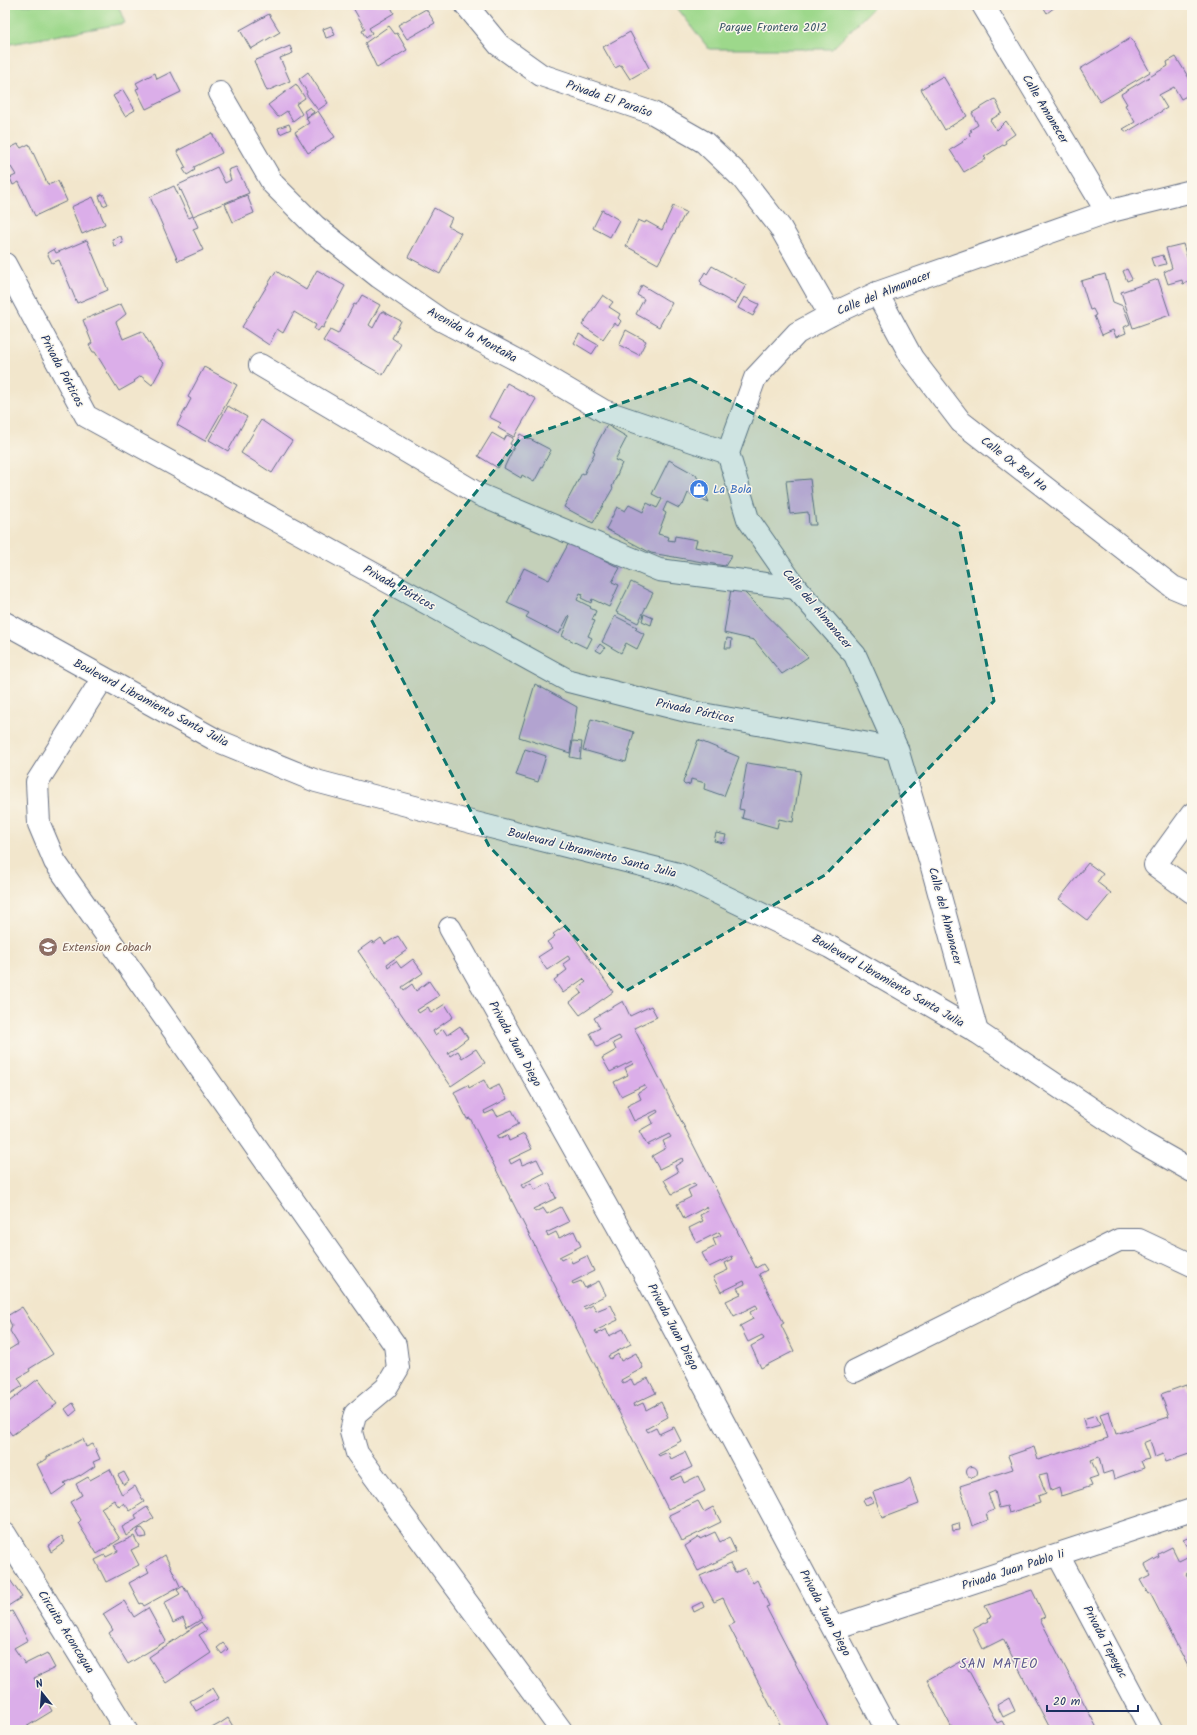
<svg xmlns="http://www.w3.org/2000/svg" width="1197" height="1735" font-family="Kalam,sans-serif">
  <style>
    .green { fill: #9dd88b; stroke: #5c8474 }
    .building { fill: #dbaee9 }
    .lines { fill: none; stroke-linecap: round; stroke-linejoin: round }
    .street-casing { stroke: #666f84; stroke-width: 24 }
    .secondary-casing { stroke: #666f84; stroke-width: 24 }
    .primary-casing { stroke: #666f84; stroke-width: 24 }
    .street { stroke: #fff; stroke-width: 22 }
    .secondary { stroke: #fff; stroke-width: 22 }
    .primary { stroke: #fff; stroke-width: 22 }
    .marked { fill: #0f766e; fill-opacity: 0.2; stroke: #0f766e; stroke-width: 3; stroke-dasharray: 8 5; stroke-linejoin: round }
    .labels { text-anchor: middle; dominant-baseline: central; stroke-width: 3; stroke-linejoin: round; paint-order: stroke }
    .park-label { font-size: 12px; fill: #3c5969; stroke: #fbf7ec }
    .street-label { font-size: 12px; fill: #1b2f5e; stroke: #fbf7ec }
    .shop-label { font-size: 12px; fill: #366cbe; stroke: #fbf7ec; text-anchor: start }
    .education-label { font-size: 12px; fill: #785e54; stroke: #fbf7ec; text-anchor: start }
    .neighbourhood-label { font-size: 13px; letter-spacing: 1px; fill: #5e5b8f; stroke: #fbf7ec }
  </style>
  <rect width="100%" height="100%" fill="#fbf7ec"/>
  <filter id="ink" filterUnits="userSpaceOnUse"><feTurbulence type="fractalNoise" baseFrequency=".025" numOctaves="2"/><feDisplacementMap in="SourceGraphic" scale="8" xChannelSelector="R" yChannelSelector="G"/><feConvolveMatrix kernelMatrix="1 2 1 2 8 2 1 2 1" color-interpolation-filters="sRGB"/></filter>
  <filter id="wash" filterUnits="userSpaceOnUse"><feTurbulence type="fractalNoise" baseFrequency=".012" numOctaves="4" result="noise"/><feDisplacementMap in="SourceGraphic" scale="16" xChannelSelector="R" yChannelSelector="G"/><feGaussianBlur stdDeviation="0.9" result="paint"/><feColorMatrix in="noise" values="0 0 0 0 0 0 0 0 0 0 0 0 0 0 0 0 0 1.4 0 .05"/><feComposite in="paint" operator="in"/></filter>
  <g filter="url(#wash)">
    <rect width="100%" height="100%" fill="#f2e6cc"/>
    <!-- green -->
    <path class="green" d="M 5,5 L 118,5 L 125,23 L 5,45 Z
      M 675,5 L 876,5 L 832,49 L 709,49 Z"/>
    <g id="blocks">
      <!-- building -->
      <path class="building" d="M 354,5 L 390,5 L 394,13 L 369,28 L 372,33 L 366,38 L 362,31 L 365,29 L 352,6 Z
        M 1042,5 L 1054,5 L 1055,7 L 1047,13 Z
        M 426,9 L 435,23 L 407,39 L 398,25 Z
        M 269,14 L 280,32 L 251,49 L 240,30 Z
        M 331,26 L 335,35 L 326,38 L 323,29 Z
        M 389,26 L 395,34 L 397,33 L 407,50 L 377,68 L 365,43 Z
        M 630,32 L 649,68 L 630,79 L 621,65 L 615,68 L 603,47 Z
        M 1131,38 L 1150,72 L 1100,102 L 1080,69 Z
        M 290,46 L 293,53 L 280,58 L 290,81 L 267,91 L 254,61 Z
        M 1176,57 L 1192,83 L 1192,93 L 1181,99 L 1174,87 L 1159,95 L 1167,108 L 1127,132 L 1123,129 L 1135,122 L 1125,105 L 1127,104 L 1121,94 L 1168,66 L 1167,62 Z
        M 171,72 L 181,92 L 146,109 L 136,89 L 139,88 L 136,83 L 155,73 L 157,79 Z
        M 308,72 L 328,103 L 318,110 L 306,94 L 307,92 L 299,79 Z
        M 943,76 L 967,116 L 945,130 L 921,89 Z
        M 296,84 L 305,98 L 296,104 L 302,114 L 293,121 L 287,111 L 278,117 L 268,105 Z
        M 123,90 L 135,110 L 125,116 L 113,96 Z
        M 995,99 L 1002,113 L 990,120 L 997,130 L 1006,121 L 1015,134 L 1005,141 L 1006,143 L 984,157 L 986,159 L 964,172 L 950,150 L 963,142 L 962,141 L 970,136 L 969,133 L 972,131 L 970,130 L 978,125 L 972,113 Z
        M 310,107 L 314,112 L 307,117 L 304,111 Z
        M 318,111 L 335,137 L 308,153 L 295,132 L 309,123 L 306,118 Z
        M 289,124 L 291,129 L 280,134 L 278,128 Z
        M 212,133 L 222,153 L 194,167 L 195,170 L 187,175 L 183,169 L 186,168 L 177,151 Z
        M 18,144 L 21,148 L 29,144 L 48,185 L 58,181 L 67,201 L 35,216 L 19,182 L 13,185 L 10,178 L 16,175 L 11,167 L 5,170 L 5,156 L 8,154 L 6,150 Z
        M 217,167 L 225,183 L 231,180 L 228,170 L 236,167 L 249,193 L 193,216 L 198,227 L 193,229 L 203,250 L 178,261 L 150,197 L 174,186 L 189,218 L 193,216 L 181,190 L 180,191 L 178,185 Z
        M 103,194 L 108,204 L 103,206 L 99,196 Z
        M 247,195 L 254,213 L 233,222 L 225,204 Z
        M 93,197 L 105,224 L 82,234 L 71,207 Z
        M 673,206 L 686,212 L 658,264 L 626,246 L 638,220 L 645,223 L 646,221 L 662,230 Z
        M 434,208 L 452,218 L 448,226 L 461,233 L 440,274 L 408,257 Z
        M 602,210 L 619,220 L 610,237 L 593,228 Z
        M 121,236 L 123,243 L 114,246 L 112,239 Z
        M 87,240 L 108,290 L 77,303 L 59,260 L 52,263 L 47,253 L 54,249 L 56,253 Z
        M 1183,244 L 1192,273 L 1192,281 L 1183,284 L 1182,280 L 1168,284 L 1164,272 L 1172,268 L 1166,248 Z
        M 1163,255 L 1166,264 L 1154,267 L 1151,258 Z
        M 712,266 L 746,285 L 735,304 L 701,285 L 702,283 L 700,281 L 705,272 L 707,274 Z
        M 1127,269 L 1132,279 L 1127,281 L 1123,271 Z
        M 317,270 L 345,286 L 323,328 L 321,327 L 318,331 L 314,329 L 316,325 L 294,312 L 283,333 L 277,329 L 269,345 L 242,327 L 276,271 L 306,290 Z
        M 1105,274 L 1113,302 L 1123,306 L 1130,324 L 1124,327 L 1126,333 L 1116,337 L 1113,330 L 1102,335 L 1094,316 L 1096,315 L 1093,309 L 1090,310 L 1081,281 Z
        M 1158,279 L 1170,315 L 1133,328 L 1121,292 Z
        M 642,285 L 672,303 L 659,327 L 636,314 L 644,299 L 637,295 Z
        M 362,295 L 380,305 L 369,325 L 373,328 L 382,311 L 401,321 L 392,338 L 401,344 L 383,375 L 323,341 L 330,330 L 338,334 L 354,304 L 356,305 Z
        M 603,295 L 613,302 L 609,307 L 620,314 L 618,318 L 621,321 L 618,326 L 614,323 L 603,339 L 582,325 Z
        M 744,297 L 759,304 L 753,316 L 738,308 Z
        M 121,304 L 126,314 L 116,322 L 123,339 L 142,331 L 159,359 L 164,363 L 152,385 L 141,376 L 134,381 L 135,382 L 119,391 L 95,352 L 93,352 L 89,345 L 92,343 L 83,320 Z
        M 626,330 L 646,341 L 639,355 L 619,345 Z
        M 579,334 L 598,345 L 592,354 L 574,343 Z
        M 204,367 L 237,385 L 205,441 L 177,425 L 191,399 L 188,397 Z
        M 507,383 L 536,399 L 514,437 L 498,428 L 501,423 L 489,417 Z
        M 228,406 L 247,417 L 228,451 L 209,440 Z
        M 261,420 L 292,441 L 272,473 L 241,453 Z
        M 607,425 L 627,437 L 615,460 L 622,463 L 612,487 L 613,488 L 593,523 L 564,507 L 582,473 L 584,474 L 595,452 L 593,451 Z
        M 492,433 L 504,440 L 507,435 L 513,438 L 510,444 L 512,445 L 498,468 L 478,456 Z
        M 520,434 L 551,450 L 534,482 L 522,475 L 521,478 L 504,468 Z
        M 669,460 L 696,475 L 709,502 L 688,493 L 683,505 L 682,504 L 679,508 L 667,502 L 663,511 L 666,513 L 658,534 L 669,537 L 668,540 L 674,541 L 675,536 L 697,540 L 695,547 L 732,555 L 725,566 L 651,553 L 606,529 L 617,507 L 625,511 L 629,505 L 643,512 L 647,503 L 657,508 L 662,499 L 652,494 Z
        M 810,479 L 816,525 L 809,525 L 808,512 L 790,514 L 786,481 Z
        M 572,537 L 602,553 L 600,558 L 620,568 L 612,582 L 619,585 L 609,607 L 592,599 L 591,603 L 581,598 L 583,594 L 580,593 L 577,600 L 591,607 L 590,608 L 596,611 L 592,620 L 595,621 L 588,636 L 592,638 L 587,648 L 562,636 L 570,616 L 569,615 L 559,634 L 526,617 L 529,613 L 507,603 L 524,568 L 549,580 Z
        M 631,582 L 653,593 L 638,623 L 616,612 Z
        M 731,589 L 744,592 L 808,657 L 782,674 L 754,640 L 724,633 Z
        M 644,614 L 653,618 L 651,625 L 642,621 Z
        M 615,616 L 637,627 L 635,629 L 644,634 L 637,649 L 626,643 L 621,653 L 602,642 Z
        M 727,638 L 732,639 L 731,648 L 725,648 Z
        M 600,644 L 605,648 L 601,653 L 596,650 Z
        M 535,684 L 577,707 L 570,753 L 519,737 Z
        M 591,719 L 634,732 L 626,762 L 583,750 Z
        M 698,740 L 739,757 L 724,796 L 704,789 L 705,783 L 691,779 L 690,784 L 685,785 L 683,783 L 684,778 L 685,777 Z
        M 573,741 L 582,742 L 580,759 L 570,757 Z
        M 525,749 L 546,756 L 538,782 L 516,775 Z
        M 747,763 L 801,771 L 793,822 L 779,819 L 777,828 L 742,818 L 744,810 L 739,809 Z
        M 716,833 L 726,835 L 724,843 L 714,841 Z
        M 1088,863 L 1103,874 L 1097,882 L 1111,893 L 1088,921 L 1059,899 Z
        M 566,925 L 613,992 L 580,1015 L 570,1002 L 582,993 L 578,988 L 586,982 L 583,979 L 563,993 L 554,980 L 567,970 L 563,964 L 570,959 L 568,956 L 547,970 L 538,957 L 552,948 L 547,942 L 555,936 L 553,934 Z
        M 398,936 L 407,950 L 387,964 L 388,967 L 396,961 L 401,968 L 413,959 L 423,973 L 402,987 L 404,990 L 412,984 L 416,991 L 429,981 L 439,996 L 417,1010 L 419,1013 L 428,1007 L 431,1013 L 445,1004 L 453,1017 L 433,1031 L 435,1035 L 443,1029 L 447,1035 L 460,1026 L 468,1038 L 448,1053 L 450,1056 L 458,1051 L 462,1058 L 476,1049 L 485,1063 L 451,1086 L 358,951 L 372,941 L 373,944 L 381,938 L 385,944 Z
        M 623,1001 L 630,1016 L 651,1006 L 657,1017 L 634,1028 L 756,1268 L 763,1264 L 767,1270 L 759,1274 L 784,1323 L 781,1325 L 794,1351 L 761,1368 L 751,1346 L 764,1339 L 762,1335 L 748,1342 L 740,1326 L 753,1319 L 750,1312 L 758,1308 L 756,1305 L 734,1316 L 726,1301 L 741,1294 L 737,1288 L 745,1284 L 744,1281 L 721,1292 L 713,1277 L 728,1270 L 725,1263 L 733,1259 L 732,1256 L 709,1267 L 702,1253 L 716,1246 L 713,1239 L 721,1235 L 719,1232 L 697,1243 L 689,1228 L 703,1221 L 700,1215 L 708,1211 L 706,1207 L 684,1219 L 677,1204 L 691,1197 L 688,1190 L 696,1186 L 694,1183 L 672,1194 L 664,1180 L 678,1172 L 675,1166 L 683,1161 L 682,1158 L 659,1169 L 652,1156 L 666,1148 L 663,1141 L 671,1137 L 669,1134 L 647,1145 L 639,1131 L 653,1123 L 650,1117 L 658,1112 L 657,1110 L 634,1121 L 627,1106 L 641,1099 L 638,1092 L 646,1088 L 644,1085 L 621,1096 L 614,1082 L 628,1075 L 625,1068 L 633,1064 L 632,1061 L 610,1072 L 602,1058 L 616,1050 L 613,1043 L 621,1039 L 619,1036 L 597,1047 L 590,1033 L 600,1028 L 594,1018 Z
        M 484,1080 L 489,1090 L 499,1085 L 507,1099 L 484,1111 L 485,1114 L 494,1110 L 497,1116 L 512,1110 L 519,1124 L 497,1136 L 498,1139 L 507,1135 L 509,1141 L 524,1134 L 532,1149 L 509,1160 L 511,1164 L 520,1159 L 522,1165 L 537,1159 L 544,1173 L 521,1185 L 523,1188 L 531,1183 L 535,1190 L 549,1183 L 556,1198 L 533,1209 L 535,1212 L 543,1208 L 547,1214 L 561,1207 L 569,1222 L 546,1233 L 548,1236 L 556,1232 L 559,1238 L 574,1231 L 581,1246 L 559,1257 L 561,1260 L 569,1256 L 572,1263 L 587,1256 L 594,1271 L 572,1282 L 573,1284 L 581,1281 L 585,1288 L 599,1281 L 606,1295 L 583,1307 L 585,1309 L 593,1305 L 596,1311 L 611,1305 L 618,1320 L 595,1331 L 597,1334 L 606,1329 L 609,1336 L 623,1329 L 631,1344 L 608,1356 L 610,1359 L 618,1354 L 621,1361 L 636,1353 L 643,1368 L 621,1380 L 623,1383 L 631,1379 L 634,1385 L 648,1378 L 656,1393 L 633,1404 L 634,1407 L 643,1403 L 646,1410 L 661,1402 L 668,1417 L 646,1429 L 648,1432 L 656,1428 L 659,1434 L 674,1427 L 681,1441 L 658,1453 L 659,1456 L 668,1452 L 671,1459 L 685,1452 L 692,1467 L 670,1478 L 672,1480 L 681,1476 L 684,1483 L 698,1476 L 705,1491 L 668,1509 L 470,1118 L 467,1119 L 454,1092 L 468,1085 L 469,1088 Z
        M 22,1307 L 53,1354 L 29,1369 L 30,1371 L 18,1378 L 23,1386 L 5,1397 L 5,1352 L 18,1344 L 10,1331 L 12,1326 L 7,1316 Z
        M 38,1379 L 57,1404 L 12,1435 L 5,1426 L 5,1405 Z
        M 1186,1385 L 1192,1403 L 1192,1453 L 1166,1462 L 1163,1454 L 1155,1457 L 1150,1440 L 1143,1443 L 1149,1459 L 1141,1461 L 1144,1468 L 1114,1479 L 1112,1471 L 1103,1474 L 1099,1457 L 1091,1460 L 1098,1476 L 1089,1479 L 1092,1486 L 1061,1496 L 1059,1488 L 1051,1491 L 1047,1474 L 1039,1476 L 1046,1493 L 1038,1496 L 1040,1503 L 1009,1513 L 1007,1506 L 999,1508 L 995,1491 L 988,1494 L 994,1510 L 986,1513 L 988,1520 L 972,1526 L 960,1486 L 1013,1469 L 1008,1456 L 1034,1447 L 1038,1460 L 1108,1438 L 1100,1414 L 1109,1411 L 1116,1434 L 1169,1417 L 1161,1394 Z
        M 73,1403 L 77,1410 L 70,1416 L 65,1409 Z
        M 1096,1415 L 1100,1425 L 1086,1429 L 1083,1419 Z
        M 83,1439 L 86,1447 L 93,1444 L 100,1459 L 93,1462 L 95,1466 L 80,1476 L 80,1475 L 64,1483 L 66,1485 L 52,1495 L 37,1464 L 47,1459 L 47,1457 Z
        M966.5 1472a5.5 5.5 0 1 1 11 0a5.5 5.5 0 1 1-11 0Z
        M 110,1469 L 122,1495 L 135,1486 L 144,1502 L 130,1511 L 124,1503 L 119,1507 L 114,1500 L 101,1508 L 120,1539 L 97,1554 L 78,1523 L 81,1520 L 70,1502 L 82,1495 L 76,1484 L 88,1477 L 90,1480 Z
        M 124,1472 L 129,1481 L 124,1485 L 118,1475 Z
        M 910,1478 L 919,1504 L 882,1518 L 873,1492 L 903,1483 Z
        M 871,1497 L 873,1502 L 866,1505 L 863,1500 Z
        M 698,1501 L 704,1512 L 713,1507 L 721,1522 L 682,1541 L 669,1515 Z
        M 147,1507 L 154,1518 L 126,1536 L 122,1527 L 137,1519 L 135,1515 Z
        M 959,1523 L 960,1530 L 953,1531 L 952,1525 Z
        M 142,1528 L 146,1533 L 147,1537 L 140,1538 L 137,1532 L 139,1531 L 138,1529 Z
        M 715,1532 L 720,1542 L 729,1537 L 736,1552 L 698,1571 L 685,1546 L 699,1537 L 700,1539 Z
        M 62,1536 L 65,1542 L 51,1552 L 48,1546 Z
        M 134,1536 L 139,1546 L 131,1550 L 139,1565 L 106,1582 L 95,1560 L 105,1555 L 106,1557 L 118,1551 L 115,1545 Z
        M 1192,1536 L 1192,1570 L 1186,1574 L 1192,1583 L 1192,1674 L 1150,1593 L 1148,1594 L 1140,1580 L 1150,1575 L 1145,1565 L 1159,1557 L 1158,1554 L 1172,1547 L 1179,1561 L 1191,1555 L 1183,1540 Z
        M 165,1555 L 180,1586 L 144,1606 L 142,1603 L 140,1604 L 129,1583 L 149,1572 L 146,1567 Z
        M 730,1563 L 735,1573 L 745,1568 L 753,1583 L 757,1580 L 769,1606 L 766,1607 L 830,1730 L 783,1730 L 729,1626 L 735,1623 L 723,1598 L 714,1602 L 700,1576 Z
        M 8,1577 L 22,1597 L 5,1608 L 5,1578 Z
        M 183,1586 L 186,1591 L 188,1591 L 202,1619 L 187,1628 L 183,1618 L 173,1623 L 164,1603 L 180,1594 L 177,1590 Z
        M 1032,1590 L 1045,1617 L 1040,1619 L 1098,1730 L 1051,1730 L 1003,1639 L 983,1649 L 973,1629 L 989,1621 L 987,1618 L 991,1617 L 985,1606 Z
        M 124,1601 L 134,1617 L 148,1608 L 166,1641 L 128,1664 L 109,1633 L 113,1630 L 103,1614 Z
        M 702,1602 L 704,1607 L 694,1612 L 692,1607 Z
        M 12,1611 L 28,1640 L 14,1648 L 25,1664 L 47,1653 L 55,1668 L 34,1678 L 52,1711 L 21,1730 L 5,1730 L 5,1614 Z
        M 201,1622 L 207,1630 L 199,1635 L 211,1653 L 166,1683 L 149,1657 Z
        M 223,1643 L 228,1649 L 222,1654 L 217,1648 Z
        M 963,1660 L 997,1723 L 1002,1721 L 1007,1730 L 953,1730 L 927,1680 Z
        M 213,1688 L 219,1698 L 196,1711 L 190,1701 Z
        M 1009,1698 L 1015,1711 L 1003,1717 L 997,1705 Z
        M 228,1718 L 235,1730 L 208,1730 L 219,1724 Z"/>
    </g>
  </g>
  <g filter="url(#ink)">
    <use href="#blocks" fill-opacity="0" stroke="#666f84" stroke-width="1"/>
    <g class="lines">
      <!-- street casing -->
      <g class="street-casing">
        <path id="street" d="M 466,5 L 499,45 L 541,75 L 653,113 L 704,142 L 742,178 L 780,227 L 830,315
          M 220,93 L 273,184 L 315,226 L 379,277 L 441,320 L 519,361 L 604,411 L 728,453
          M 1107,212 L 1192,191
          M 5,264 L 86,416 L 569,681 L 691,712 L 897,749
          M 877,293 L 912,358 L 961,422 L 1173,587 L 1192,595
          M 260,365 L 480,495 L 659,570 L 796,588
          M 103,678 L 37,782 L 39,824 L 55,862 L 395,1345 L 398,1368 L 386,1388 L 355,1414 L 351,1432 L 357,1453 L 561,1730
          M 1192,814 L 1155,865 L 1192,892
          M 450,928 L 649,1282 L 887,1730
          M 855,1371 L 1119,1240 L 1139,1240 L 1192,1265
          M 1058,1555 L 1151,1730
          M 834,1628 L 1192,1510"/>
      </g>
      <!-- secondary casing -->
      <g class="secondary-casing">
        <path id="secondary" d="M 977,1032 L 932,867 L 897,749 L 855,655 L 796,588 L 748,519 L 728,453 L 755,378 L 797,333 L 830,315 L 877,293 L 1107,212 L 983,5
          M 5,1534 L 126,1730"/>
      </g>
      <!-- primary casing -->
      <g class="primary-casing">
        <path id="primary" d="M 5,623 L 216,740 L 316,781 L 475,823 L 678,874 L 830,947 L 977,1032 L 1141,1142 L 1192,1171"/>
      </g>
      <!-- street -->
      <use href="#street" class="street"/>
      <!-- secondary -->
      <use href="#secondary" class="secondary"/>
      <!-- primary -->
      <use href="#primary" class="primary"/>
    </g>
  </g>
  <!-- marked area -->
  <path class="marked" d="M 690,379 L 959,526 L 994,701 L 825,875 L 626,991 L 489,846 L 371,619 L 520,439 Z"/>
  <!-- icons -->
  <defs>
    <g id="shop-disc" transform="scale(1)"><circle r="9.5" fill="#3f7fe0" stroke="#fbf7ec"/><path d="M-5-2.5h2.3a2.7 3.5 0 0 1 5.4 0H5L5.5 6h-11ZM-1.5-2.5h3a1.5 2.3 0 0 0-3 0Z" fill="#fff"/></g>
    <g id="school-disc" transform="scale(1)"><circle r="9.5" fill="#8d6e63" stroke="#fbf7ec"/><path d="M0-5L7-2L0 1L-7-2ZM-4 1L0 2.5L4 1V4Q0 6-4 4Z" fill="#fff"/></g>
  </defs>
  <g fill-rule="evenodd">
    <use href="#shop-disc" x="699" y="489"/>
    <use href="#school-disc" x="48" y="947"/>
  </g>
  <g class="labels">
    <!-- park labels -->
    <g class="park-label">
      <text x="773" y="27">Parque Frontera 2012</text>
    </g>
    <!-- street labels -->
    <g class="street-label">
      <text transform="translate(609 99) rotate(19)">Privada El Paraíso</text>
      <text transform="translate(1045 109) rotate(59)">Calle Amanecer</text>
      <text transform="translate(884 293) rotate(-22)">Calle del Almanacer</text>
      <text transform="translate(472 335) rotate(29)">Avenida la Montaña</text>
      <text transform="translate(62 371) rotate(62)">Privada Pórticos</text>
      <text transform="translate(1014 464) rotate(38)">Calle Ox Bel Ha</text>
      <text transform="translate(399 588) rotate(29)">Privada Pórticos</text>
      <text transform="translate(817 609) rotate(50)">Calle del Almanacer</text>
      <text transform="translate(151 703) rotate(28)">Boulevard Libramiento Santa Julia</text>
      <text transform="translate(695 711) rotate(12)">Privada Pórticos</text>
      <text transform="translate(592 853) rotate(14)">Boulevard Libramiento Santa Julia</text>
      <text transform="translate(945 916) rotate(75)">Calle del Almanacer</text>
      <text transform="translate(888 981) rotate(30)">Boulevard Libramiento Santa Julia</text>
      <text transform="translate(515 1044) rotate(61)">Privada Juan Diego</text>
      <text transform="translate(673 1327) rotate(62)">Privada Juan Diego</text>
      <text transform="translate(1013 1570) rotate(-18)">Privada Juan Pablo Ii</text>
      <text transform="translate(825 1613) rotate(62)">Privada Juan Diego</text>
      <text transform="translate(66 1632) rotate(58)">Circuito Aconcagua</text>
      <text transform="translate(1105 1642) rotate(62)">Privada Tepeyac</text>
    </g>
    <!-- shop labels -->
    <g class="shop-label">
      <text x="713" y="489">La Bola</text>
    </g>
    <!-- education labels -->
    <g class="education-label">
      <text x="62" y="947">Extension Cobach</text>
    </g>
    <!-- neighbourhood labels -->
    <g class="neighbourhood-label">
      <text x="999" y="1664">SAN MATEO</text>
    </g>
  </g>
  <!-- margin -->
  <rect width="1197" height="1735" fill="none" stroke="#fbf7ec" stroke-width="20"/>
  <!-- north arrow -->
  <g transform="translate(42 1693) rotate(343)" stroke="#fbf7ec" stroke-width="3" paint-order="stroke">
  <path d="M0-3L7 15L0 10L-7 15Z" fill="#1b2f5e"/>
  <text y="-6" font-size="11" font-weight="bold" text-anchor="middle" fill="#1b2f5e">N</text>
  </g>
  <!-- scale -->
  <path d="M1047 1705v6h91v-6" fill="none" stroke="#1b2f5e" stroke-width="2"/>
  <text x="1053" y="1705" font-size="12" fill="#1b2f5e" stroke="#fbf7ec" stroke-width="3" paint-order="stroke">20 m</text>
</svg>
